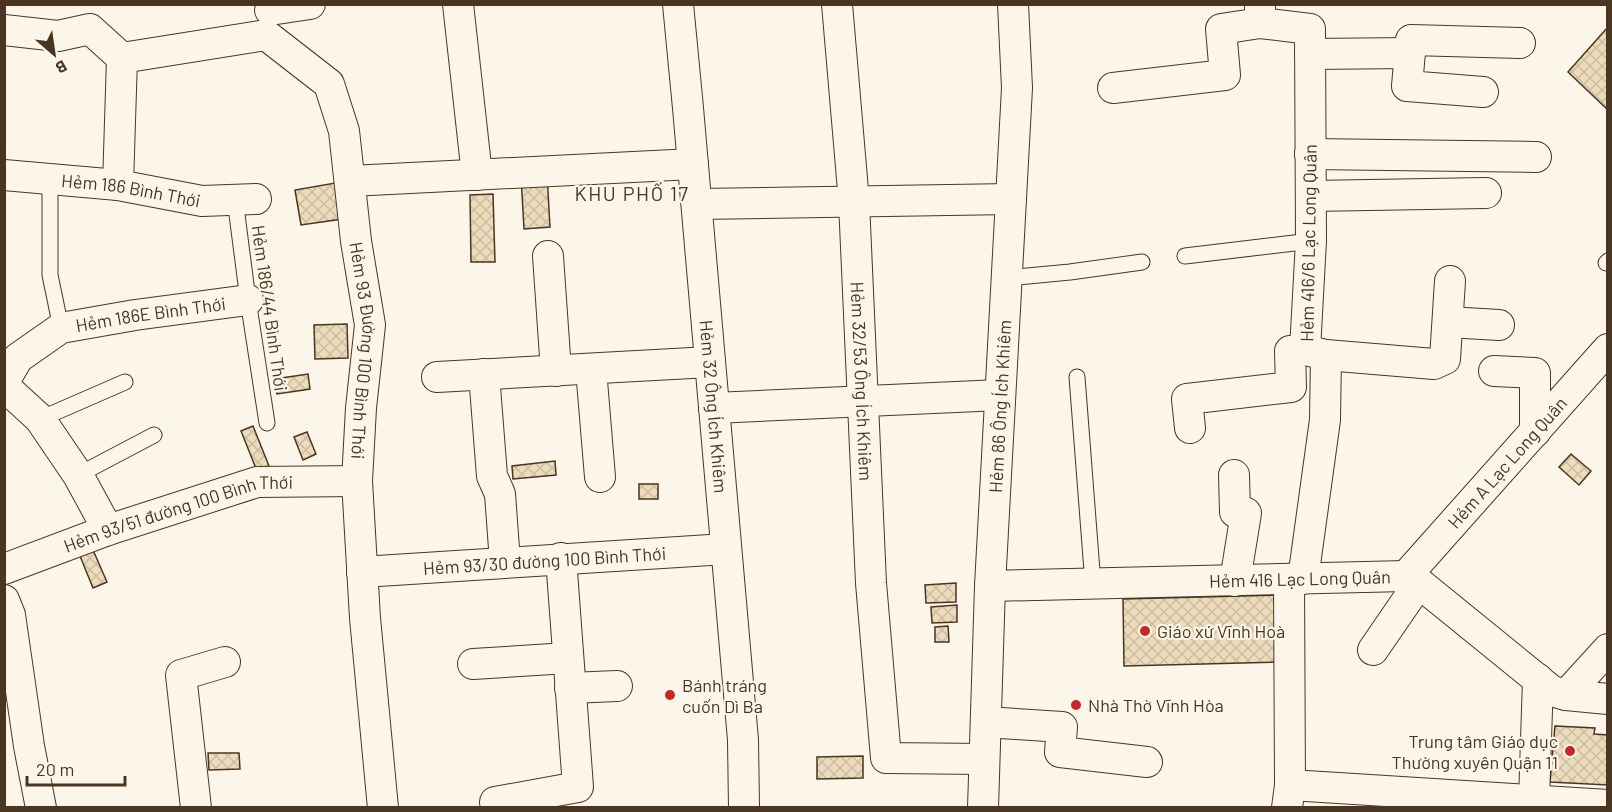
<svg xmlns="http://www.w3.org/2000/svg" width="1612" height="812" font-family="Barlow,sans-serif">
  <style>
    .building { fill: url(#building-cross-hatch); stroke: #4a3520; stroke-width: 1.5 }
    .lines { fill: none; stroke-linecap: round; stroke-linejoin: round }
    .lane-casing { stroke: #4a3520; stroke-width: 17 }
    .street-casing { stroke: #4a3520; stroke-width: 32 }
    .lane { stroke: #fbf6e9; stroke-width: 15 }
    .street { stroke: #fbf6e9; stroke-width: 30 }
    .poi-dot { fill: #c62828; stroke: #fbf6e9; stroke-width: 2 }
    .labels { text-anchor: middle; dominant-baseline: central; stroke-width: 4.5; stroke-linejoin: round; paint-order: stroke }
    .street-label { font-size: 18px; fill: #4a3520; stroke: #fbf6e9 }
    .poi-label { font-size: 18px; fill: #4a3520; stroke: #fbf6e9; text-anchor: start }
    .neighbourhood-label { font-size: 20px; letter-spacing: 1.5px; fill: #4a3520; stroke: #fbf6e9 }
  </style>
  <defs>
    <pattern id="building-cross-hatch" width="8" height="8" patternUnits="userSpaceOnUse" patternTransform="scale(1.5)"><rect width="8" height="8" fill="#ecdcbc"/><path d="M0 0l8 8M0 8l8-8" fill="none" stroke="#ccbda1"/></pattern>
  </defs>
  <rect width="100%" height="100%" fill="#fbf6e9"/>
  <!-- building -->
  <path class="building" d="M 1608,27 L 1608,110 L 1568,72 Z
    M 547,174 L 550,227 L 524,229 L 521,176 Z
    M 335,183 L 342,219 L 301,225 L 295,190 Z
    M 493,194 L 495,262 L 471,262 L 470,195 Z
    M 347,324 L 348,358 L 315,359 L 314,325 Z
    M 308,374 L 310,389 L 277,394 L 275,379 Z
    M 253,426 L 269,466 L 257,471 L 241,431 Z
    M 307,432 L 316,454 L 303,460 L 294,437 Z
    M 1571,454 L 1591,471 L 1579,485 L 1559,467 Z
    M 555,461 L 556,475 L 513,479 L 512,466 Z
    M 639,484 L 658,484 L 658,499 L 639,499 Z
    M 93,550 L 107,582 L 93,588 L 80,556 Z
    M 956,583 L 956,602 L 926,603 L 925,585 Z
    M 1279,595 L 1281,662 L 1124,666 L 1123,599 Z
    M 957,605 L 957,622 L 932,623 L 931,607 Z
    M 948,626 L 949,642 L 935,642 L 935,627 Z
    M 1555,726 L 1595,728 L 1594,734 L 1608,735 L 1608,785 L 1550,782 Z
    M 208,753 L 239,753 L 240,769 L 209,770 Z
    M 863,756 L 863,778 L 817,779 L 817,757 Z"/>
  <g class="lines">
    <!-- lane casing -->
    <g class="lane-casing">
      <path id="lane" d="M 50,179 L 50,275 L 61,328
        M 235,199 L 248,300 L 267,423
        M 1185,256 L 1311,241
        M 1606,263 L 1608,261
        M 1007,278 L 1070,272 L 1142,262
        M 1077,377 L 1093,584
        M 40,419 L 125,382
        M 78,475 L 154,435"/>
    </g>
    <!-- street casing -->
    <g class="street-casing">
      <g id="street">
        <path d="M 458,4 L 477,175"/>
        <path id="s1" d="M 678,4 L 688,108 L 743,740 L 744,808"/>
        <path id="s2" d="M 837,4 L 854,202 L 871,583 L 886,758 L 984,759"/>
        <path d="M 1260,4 L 1260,23 L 1310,29 L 1311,241 L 1305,350 L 1326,355 L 1325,420 L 1303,579"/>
        <path d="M 270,10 L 310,4"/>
        <path d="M 4,30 L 58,36 L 90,29 L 122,58 L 118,185"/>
        <path d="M 1310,54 L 1410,53"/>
        <path id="s3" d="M 122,58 L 266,35 L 329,84 L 344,131 L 356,241 L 370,325 L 361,408 L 357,481 L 365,618 L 383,808"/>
        <path d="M 1113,88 L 1225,75 L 1221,29 L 1260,23"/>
        <path d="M 1483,92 L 1407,86 L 1411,40 L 1520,43"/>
        <path d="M 1310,154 L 1536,157"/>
        <path id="s4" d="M 4,175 L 118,185 L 202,201 L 256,199"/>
        <path d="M 350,181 L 693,164"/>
        <path d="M 1311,196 L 1486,193"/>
        <path d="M 697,204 L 1011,199"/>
        <path d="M 548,256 L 556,371"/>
        <path d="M 1448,322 L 1499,325"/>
        <path d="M 1326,355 L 1434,364 L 1445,359 L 1450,281"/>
        <path d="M 591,369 L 600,477"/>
        <path d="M 1494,371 L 1535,373 L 1535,432"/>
        <path d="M 484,374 L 492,476 L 500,494 L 505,562"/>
        <path d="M 437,377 L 710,362"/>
        <path id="s5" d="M 4,382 L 18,358 L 61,328 L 135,315 L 248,300"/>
        <path d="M 4,386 L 40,419 L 78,475 L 108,530"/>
        <path d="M 714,408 L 1000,395"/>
        <path d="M 1190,428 L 1187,399 L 1291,387 L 1290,351 L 1305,350"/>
        <path d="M 1234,475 L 1235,512 L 1246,513 L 1235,581"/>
        <path id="s6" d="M 4,569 L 108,530 L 257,482 L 357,481"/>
        <path id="s7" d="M 362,572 L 726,549"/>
        <path id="s8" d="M 1406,576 L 1608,349"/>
        <path id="s9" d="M 990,586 L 1406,576 L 1419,583 L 1552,691 L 1566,695 L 1608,699"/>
        <path d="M 4,600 L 10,615 L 29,746 L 41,808"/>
        <path d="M 1373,650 L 1419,583"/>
        <path d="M 473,664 L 568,658"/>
        <path d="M 570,688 L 617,686"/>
        <path d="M 1566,695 L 1608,649"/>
        <path d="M 986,722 L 1062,727 L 1060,752 L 1147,762"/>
        <path d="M 1290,785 L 1608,805"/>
        <path d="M 1534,801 L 1538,679"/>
        <path d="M 196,808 L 181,675 L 225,662"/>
        <path d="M 496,808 L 495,802 L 578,787 L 561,558"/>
        <path id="s10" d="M 983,808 L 990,586 L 1017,88 L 1013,4"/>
        <path d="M 1287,808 L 1290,785 L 1289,580"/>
      </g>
    </g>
    <!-- lane -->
    <use href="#lane" class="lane"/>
    <!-- street -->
    <use href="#street" class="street"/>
  </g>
  <!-- markers -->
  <g class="poi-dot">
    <circle cx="1145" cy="631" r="6"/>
    <circle cx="670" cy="695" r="6"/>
    <circle cx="1076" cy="705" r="6"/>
    <circle cx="1570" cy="751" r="6"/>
  </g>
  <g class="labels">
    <!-- street labels -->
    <g class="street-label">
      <text stroke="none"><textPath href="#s4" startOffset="128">Hẻm 186 Bình Thới</textPath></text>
      <text transform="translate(1308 243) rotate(-89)">Hẻm 416/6 Lạc Long Quân</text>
      <text transform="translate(270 308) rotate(82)">Hẻm 186/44 Bình Thới</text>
      <text stroke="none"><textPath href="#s5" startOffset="171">Hẻm 186E Bình Thới</textPath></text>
      <text stroke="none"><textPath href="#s3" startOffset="496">Hẻm 93 Đường 100 Bình Thới</textPath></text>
      <text stroke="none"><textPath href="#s2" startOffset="378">Hẻm 32/53 Ông Ích Khiêm</textPath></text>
      <text stroke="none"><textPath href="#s1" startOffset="404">Hẻm 32 Ông Ích Khiêm</textPath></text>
      <text stroke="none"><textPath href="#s10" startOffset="402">Hẻm 86 Ông Ích Khiêm</textPath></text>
      <text stroke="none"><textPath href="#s8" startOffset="152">Hẻm A Lạc Long Quân</textPath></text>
      <text stroke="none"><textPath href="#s6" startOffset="184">Hẻm 93/51 đường 100 Bình Thới</textPath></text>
      <text stroke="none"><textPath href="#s7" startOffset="183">Hẻm 93/30 đường 100 Bình Thới</textPath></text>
      <text stroke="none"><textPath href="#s9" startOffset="310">Hẻm 416 Lạc Long Quân</textPath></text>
    </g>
    <!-- poi labels -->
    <g class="poi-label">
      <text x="1157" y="631">Giáo xứ Vĩnh Hoà</text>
      <text x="682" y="685">Bánh tráng<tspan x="682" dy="21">cuốn Dì Ba</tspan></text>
      <text x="1088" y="705">Nhà Thờ Vĩnh Hòa</text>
      <text x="1558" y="741" text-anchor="end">Trung tâm Giáo dục<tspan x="1558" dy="21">Thường xuyên Quận 11</tspan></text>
    </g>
    <!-- neighbourhood labels -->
    <g class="neighbourhood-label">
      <text x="632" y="193">KHU PHỐ 17</text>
    </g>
  </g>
  <!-- border -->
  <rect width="1612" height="812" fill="none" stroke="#4a3520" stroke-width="12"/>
  <!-- north arrow -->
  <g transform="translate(54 54) rotate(151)" stroke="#fbf6e9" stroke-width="4.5" paint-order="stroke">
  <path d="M0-4.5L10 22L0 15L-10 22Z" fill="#4a3520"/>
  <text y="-9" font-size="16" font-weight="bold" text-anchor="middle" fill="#4a3520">B</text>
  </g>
  <!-- scale -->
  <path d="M27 776v9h98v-9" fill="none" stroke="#4a3520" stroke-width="3"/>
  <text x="36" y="776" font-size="18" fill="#4a3520" stroke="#fbf6e9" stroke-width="4.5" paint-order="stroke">20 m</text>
</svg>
